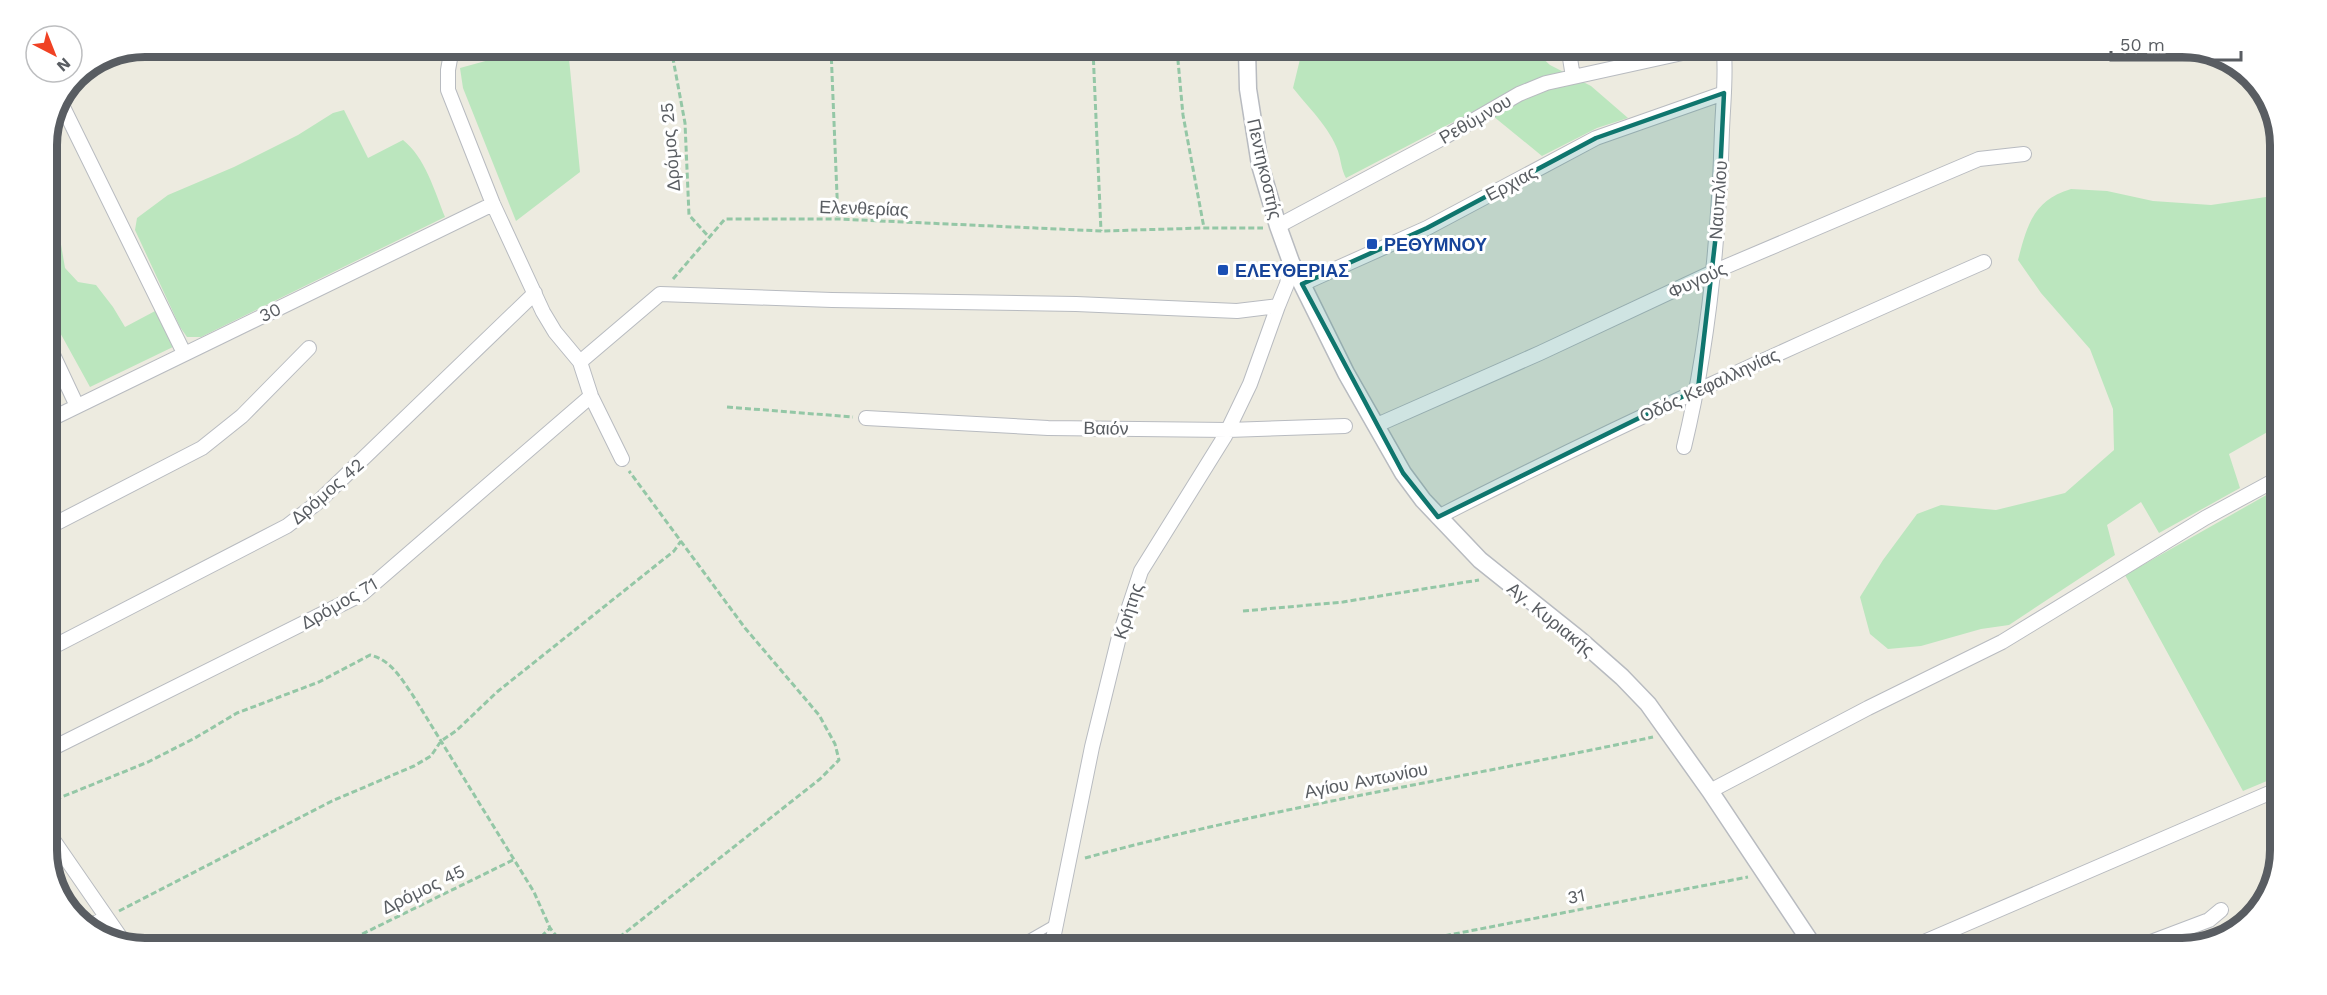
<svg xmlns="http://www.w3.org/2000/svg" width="2327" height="995" font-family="'Work Sans',sans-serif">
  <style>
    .green { fill: #bbe6be }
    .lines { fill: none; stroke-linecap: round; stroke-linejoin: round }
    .service-casing { stroke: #b8bbc0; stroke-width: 9 }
    .minor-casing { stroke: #b8bbc0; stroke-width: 16 }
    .tertiary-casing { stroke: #b8bbc0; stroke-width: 19 }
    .path { stroke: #94c7a6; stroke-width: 3; stroke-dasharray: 6 3; stroke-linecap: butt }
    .service { stroke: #fff; stroke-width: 7 }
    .minor { stroke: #fff; stroke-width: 14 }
    .tertiary { stroke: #fff; stroke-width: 16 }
    .marked { fill: #0f766e; fill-opacity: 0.2; stroke: #0f766e; stroke-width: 4.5; stroke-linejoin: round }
    .transit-dot { fill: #1a4fb4; stroke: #fff; stroke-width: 2 }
    .labels { text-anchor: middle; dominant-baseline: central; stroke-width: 6; stroke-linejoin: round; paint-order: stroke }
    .street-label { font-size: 18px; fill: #595d62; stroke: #fff }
    .transit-label { font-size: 18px; font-weight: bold; fill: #164399; stroke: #fff; text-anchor: start }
    .rim { fill: none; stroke: #595d62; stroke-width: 8 }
  </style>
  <rect width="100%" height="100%" fill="#edebe0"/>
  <!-- green -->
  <path class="green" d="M 514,48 L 568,48 L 580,172 L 516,221 L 463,88 L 460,68 L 515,53 Z
    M 1302,51 L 1535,51 L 1550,65 L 1591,86 L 1628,118 L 1597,128 L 1542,156 L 1482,107 L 1346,178 C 1341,169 1341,160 1338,151 C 1330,128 1308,107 1293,88 Z
    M 344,110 L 368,158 L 403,140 C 425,157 435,192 445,217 L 201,337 L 187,337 L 180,327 L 135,230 L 137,218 L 168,195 L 234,167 L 298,135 L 333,113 Z
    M 2071,189 L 2107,191 L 2153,201 L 2211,205 L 2280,195 L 2278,426 L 2229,454 L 2240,488 L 2159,533 L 2141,502 L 2107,525 L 2115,555 L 2009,625 L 1981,629 L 1921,646 L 1888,649 L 1870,634 L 1860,597 L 1883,560 L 1917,514 L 1941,505 L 1996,510 L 2065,493 L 2114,450 L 2113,409 L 2090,349 L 2041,293 L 2018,260 C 2027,226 2033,200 2071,189 Z
    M 47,201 L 56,215 L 65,268 L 78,282 L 96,285 L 113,307 L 125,327 L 157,310 L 175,346 L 90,387 L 47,309 Z
    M 2277,489 L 2274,778 L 2243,791 L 2125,575 Z"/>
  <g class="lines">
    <!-- service casing -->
    <g class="service-casing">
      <path id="service" d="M 1019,944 L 1054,924"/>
    </g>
    <!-- minor casing -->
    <g class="minor-casing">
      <path id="minor" d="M 452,48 L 448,70 L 448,90 L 493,204 L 543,312 L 555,332 L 580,362 L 591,396 L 622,459
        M 1569,52 L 1573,77
        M 62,105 L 184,353
        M 1278,226 L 1441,139 L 1519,94 L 1546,83 L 1687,52
        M 1302,284 L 1427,228 L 1596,138 L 1724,93
        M 47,342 L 77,406
        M 580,362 L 660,294 L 832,300 L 1076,304 L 1237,311 L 1278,306 L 1287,284 L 1291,262
        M 866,418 L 1048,428 L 1228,430 L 1345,426
        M 47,421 L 493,204
        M 1377,425 L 1540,353 L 1713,272 L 1979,159 L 2024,154
        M 1684,447 C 1709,344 1719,236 1722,130 C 1723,104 1726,78 1724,52
        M 1438,517 C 1617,425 1800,343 1984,262
        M 47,528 L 202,448 L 242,416 L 309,348
        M 47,650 L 287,526 L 317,503 L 535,293
        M 47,751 L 362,594 L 591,396
        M 1710,791 L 1868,708 L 2002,642 L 2205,518 L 2277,479
        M 47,831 L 123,941
        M 88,926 L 107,918
        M 1052,944 L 1092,747 L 1119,637 L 1141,571 L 1225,436 L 1250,384 L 1278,306
        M 1910,948 L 2274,791
        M 2135,948 L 2209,920 L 2221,910"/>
    </g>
    <!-- tertiary casing -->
    <g class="tertiary-casing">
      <path id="tertiary" d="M 1247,50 L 1248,89 L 1260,165 L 1278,226 L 1291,262 L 1346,373 L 1403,473 L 1423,500 L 1480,560 L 1580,640 L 1622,677 L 1648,704 L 1710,791 L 1814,947"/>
    </g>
    <!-- path -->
    <path class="path" d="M 671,48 L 685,123 L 689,215 L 709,237
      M 831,49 L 838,219
      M 1093,50 L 1101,231
      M 1177,50 L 1183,115 L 1204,228
      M 673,279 L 725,219 L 838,219 L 1101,231 L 1204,228 L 1263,228
      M 727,407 L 853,417
      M 1243,611 L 1343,602 L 1479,580
      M 47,803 L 148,762 L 195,738 L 237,713 L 319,682 L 370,655 C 391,660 400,677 412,694 L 534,892 L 550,928 L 562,943
      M 1085,858 C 1272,807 1464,778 1653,737
      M 119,911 L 332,801 L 414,766 L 431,756 L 441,741 L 456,731 L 497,692 L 674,551 L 681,541
      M 346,942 L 513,860
      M 535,943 L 550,928
      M 612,943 L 820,779 L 839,760 L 835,744 L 819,715 L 745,628 L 629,471
      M 1392,946 L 1748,877"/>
    <!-- service -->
    <use href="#service" class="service"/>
    <!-- minor -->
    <use href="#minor" class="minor"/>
    <!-- tertiary -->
    <use href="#tertiary" class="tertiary"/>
  </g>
  <!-- marked area -->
  <path class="marked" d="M 1724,93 L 1718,217 L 1698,389 L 1438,517 L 1403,473 L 1302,284 L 1427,228 L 1596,138 Z"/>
  <!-- markers -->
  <g class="transit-dot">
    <rect x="1366" y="238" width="12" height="12" rx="3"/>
    <rect x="1217" y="264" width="12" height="12" rx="3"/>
  </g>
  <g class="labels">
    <!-- street labels -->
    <g class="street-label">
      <text transform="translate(1475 119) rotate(-30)">Ρεθύμνου</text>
      <text transform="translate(670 147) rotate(-95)">Δρόμος 25</text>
      <text transform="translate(1265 169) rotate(77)">Πεντηκοστής</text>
      <text transform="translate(1511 183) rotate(-28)">Ερχιας</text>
      <text transform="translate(1718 200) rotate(-86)">Ναυπλίου</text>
      <text transform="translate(864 208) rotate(2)">Ελενθερίας</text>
      <text transform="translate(1697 280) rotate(-25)">Φυγούς</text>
      <text transform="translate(270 312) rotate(-26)">30</text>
      <text transform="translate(1709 385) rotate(-25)">Οδός Κεφαλληνίας</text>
      <text transform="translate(1106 428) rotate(1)">Βαιόν</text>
      <text transform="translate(327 491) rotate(-41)">Δρόμος 42</text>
      <text transform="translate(339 603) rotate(-30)">Δρόμος 71</text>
      <text transform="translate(1128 611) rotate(-72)">Κρήτης</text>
      <text transform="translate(1551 619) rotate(39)">Αγ. Κυριακής</text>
      <text transform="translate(1366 780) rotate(-11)">Αγίου Αντωνίου</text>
      <text transform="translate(423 889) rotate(-26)">Δρόμος 45</text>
      <text transform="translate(1576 896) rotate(-11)">31</text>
    </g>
    <!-- transit labels -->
    <g class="transit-label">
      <text x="1384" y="244">ΡΕΘΥΜΝΟΥ</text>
      <text x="1235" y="270">ΕΛΕΥΘΕΡΙΑΣ</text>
    </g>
  </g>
  <!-- crop -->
  <path d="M0 0H2327V995H0ZM145 57H2182A88 88 0 0 1 2270 145V850A88 88 0 0 1 2182 938H145A88 88 0 0 1 57 850V145A88 88 0 0 1 145 57Z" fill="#fff" fill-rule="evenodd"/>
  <path class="rim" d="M145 57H2182A88 88 0 0 1 2270 145V850A88 88 0 0 1 2182 938H145A88 88 0 0 1 57 850V145A88 88 0 0 1 145 57Z"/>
  <!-- north arrow -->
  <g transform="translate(54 54) rotate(138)"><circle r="28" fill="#ffffff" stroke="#bdbec0" stroke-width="1.5"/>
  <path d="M0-4.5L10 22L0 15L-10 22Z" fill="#f04224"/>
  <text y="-9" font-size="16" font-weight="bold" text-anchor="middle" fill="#595d62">N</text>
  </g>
  <!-- scale -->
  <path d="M2111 51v9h130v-9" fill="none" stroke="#595d62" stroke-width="3"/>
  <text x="2120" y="51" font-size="18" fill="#595d62" stroke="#ffffff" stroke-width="4.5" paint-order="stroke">50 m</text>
</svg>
